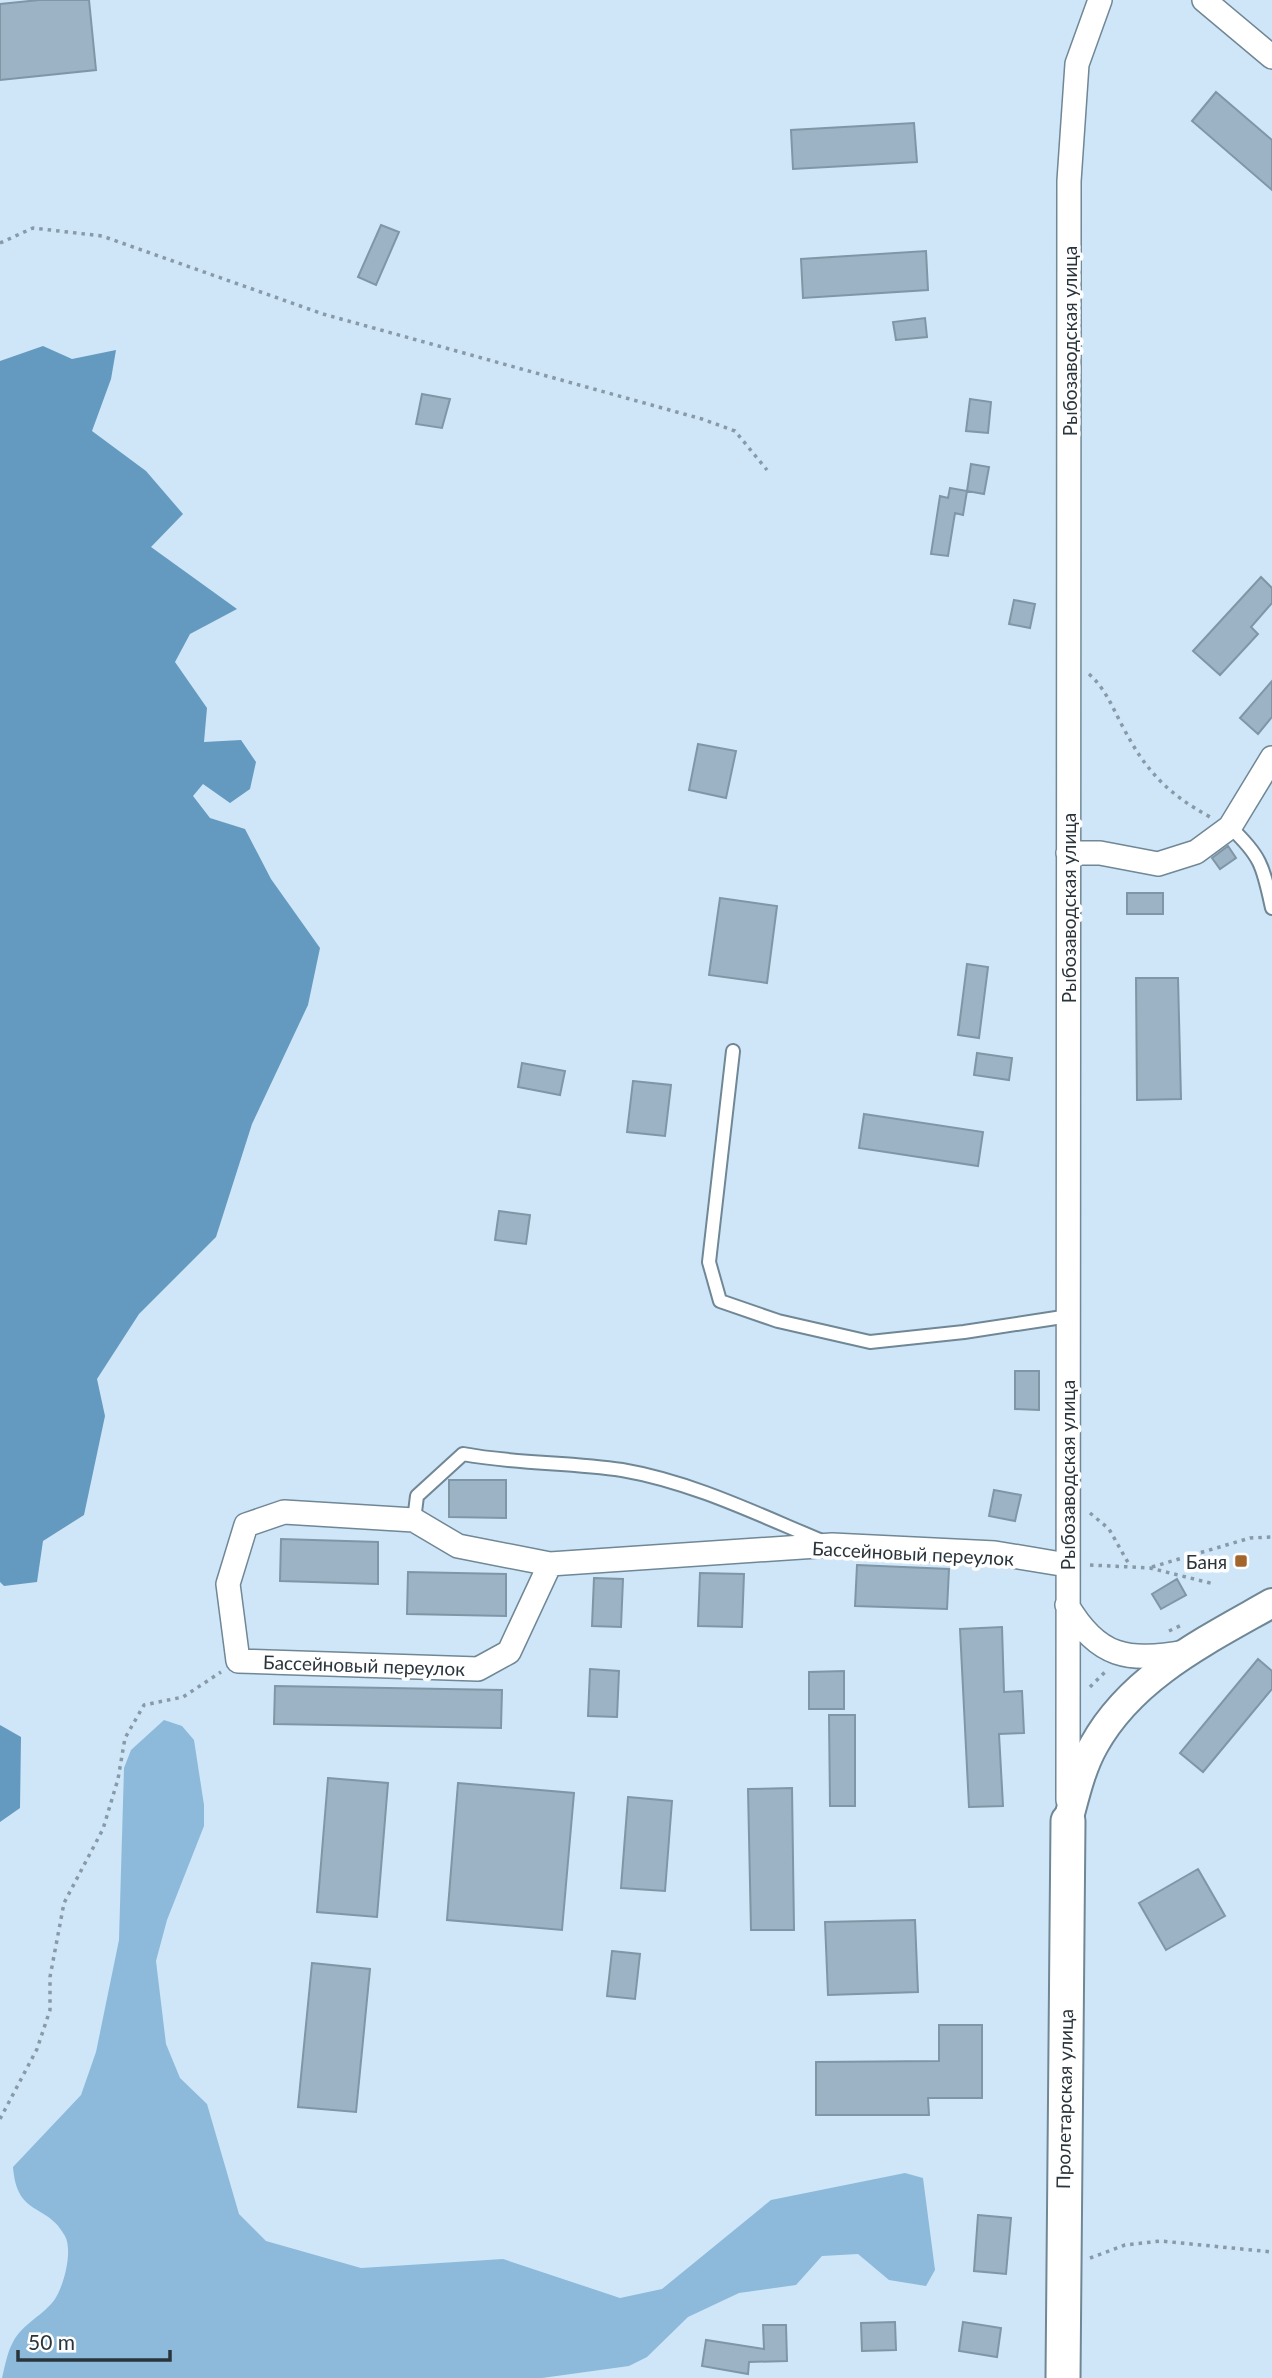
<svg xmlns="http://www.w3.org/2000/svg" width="1272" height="2378" font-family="Lato,sans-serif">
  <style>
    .green { fill: #8dbada }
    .water { fill: #649abf }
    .building { fill: #9bb3c4; stroke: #7f96a6; stroke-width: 2 }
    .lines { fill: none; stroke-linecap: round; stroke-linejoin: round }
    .service-casing { stroke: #708796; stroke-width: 16 }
    .minor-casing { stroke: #708796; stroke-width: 26 }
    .tertiary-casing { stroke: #708796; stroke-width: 32 }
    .secondary-casing { stroke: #708796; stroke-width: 37 }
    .path { stroke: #889aa8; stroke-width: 3.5; stroke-dasharray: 3.5 5; stroke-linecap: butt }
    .service { stroke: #fff; stroke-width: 12 }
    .minor { stroke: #fff; stroke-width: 23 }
    .tertiary { stroke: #fff; stroke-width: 28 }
    .secondary { stroke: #fff; stroke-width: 33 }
    .poi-dot { fill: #a4652d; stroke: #fff; stroke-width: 2.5 }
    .labels { text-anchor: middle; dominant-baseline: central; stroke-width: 7; stroke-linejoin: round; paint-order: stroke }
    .street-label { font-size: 19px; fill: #2a343b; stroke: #fff }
    .poi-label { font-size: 19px; fill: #2a343b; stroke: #fff; text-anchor: end }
  </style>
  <rect width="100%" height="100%" fill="#cee6f8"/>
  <!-- green -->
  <path class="green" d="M 164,1720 L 182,1726 L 194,1740 L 204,1805 L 204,1826 L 167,1920 L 156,1961 L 166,2044 L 180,2078 L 207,2104 L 239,2214 L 266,2241 L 361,2268 L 503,2259 L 620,2298 L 662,2289 L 771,2200 L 905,2173 L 923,2178 L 935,2270 L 926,2286 L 889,2280 L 858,2254 L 822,2256 L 796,2285 L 739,2293 L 688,2317 L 647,2357 L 629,2366 L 542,2378 L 2,2378 C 5,2366 7,2353 13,2342 C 22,2324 44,2315 55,2299 C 64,2285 73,2251 65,2236 C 47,2202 17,2218 13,2167 L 81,2095 L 96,2052 L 119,1940 L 124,1768 L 131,1750 Z"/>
  <!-- water -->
  <path class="water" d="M 43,346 L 72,359 L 116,350 L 111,379 L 92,431 L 146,471 L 183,514 L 151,547 L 237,609 L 190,634 L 175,662 L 207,708 L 204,742 L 241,740 L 256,762 L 250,789 L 230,803 L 203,784 L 193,796 L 210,818 L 245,829 L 271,879 L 320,948 L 308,1005 L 252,1124 L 216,1237 L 139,1314 L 97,1379 L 105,1416 L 84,1515 L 43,1541 L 37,1582 L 4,1586 L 0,1582 L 0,361 Z
    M 0,1725 L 21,1737 L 20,1808 L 0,1822 Z"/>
  <!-- building -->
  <path class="building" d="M 39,0 L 89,0 L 96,70 L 0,80 L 0,4 Z
    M 1216,92 L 1272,140 L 1272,190 L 1192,121 Z
    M 914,123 L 917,162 L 793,169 L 791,130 Z
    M 381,225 L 399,232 L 376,285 L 358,277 Z
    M 926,251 L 928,290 L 803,298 L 801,259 Z
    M 925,318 L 927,337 L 896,340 L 893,322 Z
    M 422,394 L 450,399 L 442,428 L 416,424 Z
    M 970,399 L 991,402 L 988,433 L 966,431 Z
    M 971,464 L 989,467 L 984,494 L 967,491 Z
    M 950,488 L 967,491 L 963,515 L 955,513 L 948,556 L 931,554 L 940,496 L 948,498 Z
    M 1261,577 L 1272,588 L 1272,603 L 1251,627 L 1258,634 L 1220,675 L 1193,651 Z
    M 1014,600 L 1035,604 L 1030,628 L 1009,624 Z
    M 1272,681 L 1272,717 L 1258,734 L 1240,718 Z
    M 698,744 L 736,751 L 726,798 L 689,790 Z
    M 1228,846 L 1236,858 L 1220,869 L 1212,858 Z
    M 1127,893 L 1163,893 L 1163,914 L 1127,914 Z
    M 720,898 L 777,906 L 767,983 L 709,975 Z
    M 967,964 L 988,967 L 979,1038 L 958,1035 Z
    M 1136,978 L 1178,978 L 1181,1099 L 1137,1100 Z
    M 977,1053 L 1012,1058 L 1009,1080 L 974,1075 Z
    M 522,1063 L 565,1071 L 560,1095 L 518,1087 Z
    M 633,1081 L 671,1085 L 665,1136 L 627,1132 Z
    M 864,1114 L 983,1132 L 978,1166 L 859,1148 Z
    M 499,1211 L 530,1215 L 526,1244 L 495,1240 Z
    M 1015,1371 L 1039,1371 L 1039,1410 L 1015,1409 Z
    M 449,1480 L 506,1480 L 506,1518 L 449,1517 Z
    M 994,1490 L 1021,1495 L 1015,1521 L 989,1516 Z
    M 281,1539 L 378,1542 L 378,1584 L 280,1581 Z
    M 857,1565 L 949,1569 L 947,1609 L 855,1606 Z
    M 408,1572 L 506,1574 L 506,1616 L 407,1614 Z
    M 700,1573 L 744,1574 L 742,1627 L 698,1626 Z
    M 594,1578 L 623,1579 L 621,1627 L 592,1626 Z
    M 1177,1579 L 1186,1595 L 1161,1609 L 1152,1594 Z
    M 1002,1627 L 1004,1692 L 1022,1691 L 1024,1733 L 999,1734 L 1003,1806 L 969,1807 L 960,1629 Z
    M 1258,1659 L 1272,1671 L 1272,1689 L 1203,1772 L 1180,1753 Z
    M 590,1669 L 619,1671 L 617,1717 L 588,1716 Z
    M 844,1671 L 844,1709 L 809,1709 L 809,1672 Z
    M 275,1686 L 502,1690 L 501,1728 L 274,1724 Z
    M 829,1715 L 855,1715 L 855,1806 L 830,1806 Z
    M 328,1778 L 388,1783 L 377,1917 L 317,1912 Z
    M 458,1783 L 574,1793 L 562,1930 L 447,1920 Z
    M 792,1788 L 794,1930 L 751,1930 L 748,1789 Z
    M 628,1797 L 672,1801 L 665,1891 L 621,1888 Z
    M 1198,1869 L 1225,1916 L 1166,1950 L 1139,1903 Z
    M 915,1920 L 918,1992 L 828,1995 L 825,1922 Z
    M 612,1951 L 640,1954 L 635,1999 L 607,1996 Z
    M 312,1963 L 370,1969 L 356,2112 L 298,2107 Z
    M 939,2025 L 982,2025 L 982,2098 L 928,2098 L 929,2115 L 816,2115 L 816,2062 L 939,2061 Z
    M 978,2215 L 1011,2218 L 1006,2274 L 974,2271 Z
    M 895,2322 L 896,2350 L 862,2351 L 861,2323 Z
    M 963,2322 L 1001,2328 L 997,2357 L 959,2351 Z
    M 763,2325 L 786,2325 L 787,2361 L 749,2362 L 748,2374 L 702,2366 L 706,2340 L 764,2349 Z"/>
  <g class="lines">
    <!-- service casing -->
    <g class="service-casing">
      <path id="service" d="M 1230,827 C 1262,857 1263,867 1272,908
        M 733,1051 L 709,1262 L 720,1301 L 778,1321 L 870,1342 L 964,1332 L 1069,1316
        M 414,1520 L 417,1496 L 463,1454 C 516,1464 569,1462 622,1470 C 692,1482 757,1514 822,1541"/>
    </g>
    <!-- minor casing -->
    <g class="minor-casing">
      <path id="minor" d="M 1204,0 L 1272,57
        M 1068,853 L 1100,853 L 1158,864 L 1196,852 L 1230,827 L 1272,758
        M 550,1564 L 458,1546 L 414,1520 L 284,1512 L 246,1525 L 228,1584 L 238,1661 L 478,1669 L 509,1652 L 550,1564 L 832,1545 L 995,1553 L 1067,1565
        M 1067,1605 C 1098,1658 1128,1662 1185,1652
        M 1068,1800 L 1069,181 L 1077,64 L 1100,0"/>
    </g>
    <!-- tertiary casing -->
    <g class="tertiary-casing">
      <path id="tertiary" d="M 1068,1821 C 1075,1795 1081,1768 1094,1745 C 1132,1676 1207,1640 1272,1603"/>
    </g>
    <!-- secondary casing -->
    <g class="secondary-casing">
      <path id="secondary" d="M 1063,2378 L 1068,1821"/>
    </g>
    <!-- path -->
    <path class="path" d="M 0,243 L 33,228 L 102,236 L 323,314 L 702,419 L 735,431 L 767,470
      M 1089,674 C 1106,689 1113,709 1124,729 C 1146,771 1168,794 1210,817
      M 1090,1513 L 1109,1529 L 1130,1566
      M 1090,1565 L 1150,1568 L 1214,1584
      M 1152,1567 L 1250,1538 L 1272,1537
      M 1169,1631 L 1184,1624
      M 1090,1687 L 1107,1670
      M 0,2119 L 37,2049 L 50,2010 L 50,1977 L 64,1903 L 103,1829 L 118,1779 L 125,1738 L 144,1705 L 183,1697 L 221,1672
      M 1090,2258 L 1125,2245 L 1161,2241 L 1272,2252"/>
    <!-- service -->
    <use href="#service" class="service"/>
    <!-- minor -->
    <use href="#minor" class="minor"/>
    <!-- tertiary -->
    <use href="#tertiary" class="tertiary"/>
    <!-- secondary -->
    <use href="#secondary" class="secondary"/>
  </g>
  <!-- markers -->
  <rect class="poi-dot" x="1234" y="1554" width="14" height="14" rx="3.5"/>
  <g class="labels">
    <!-- street labels -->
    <g class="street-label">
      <text transform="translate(1069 341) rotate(-90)">Рыбозаводская улица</text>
      <text transform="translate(1068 908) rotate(-90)">Рыбозаводская улица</text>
      <text transform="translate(1067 1475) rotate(-90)">Рыбозаводская улица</text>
      <text transform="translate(913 1553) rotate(3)">Бассейновый переулок</text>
      <text transform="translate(364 1665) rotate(2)">Бассейновый переулок</text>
      <text transform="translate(1064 2099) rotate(-89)">Пролетарская улица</text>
    </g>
    <!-- poi labels -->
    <g class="poi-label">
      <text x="1227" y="1561">Баня</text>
    </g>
  </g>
  <!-- scale -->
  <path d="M18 2350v10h152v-10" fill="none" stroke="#2a343b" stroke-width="3.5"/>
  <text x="28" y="2350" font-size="21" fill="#2a343b" stroke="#ffffff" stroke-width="5" paint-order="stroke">50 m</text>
</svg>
